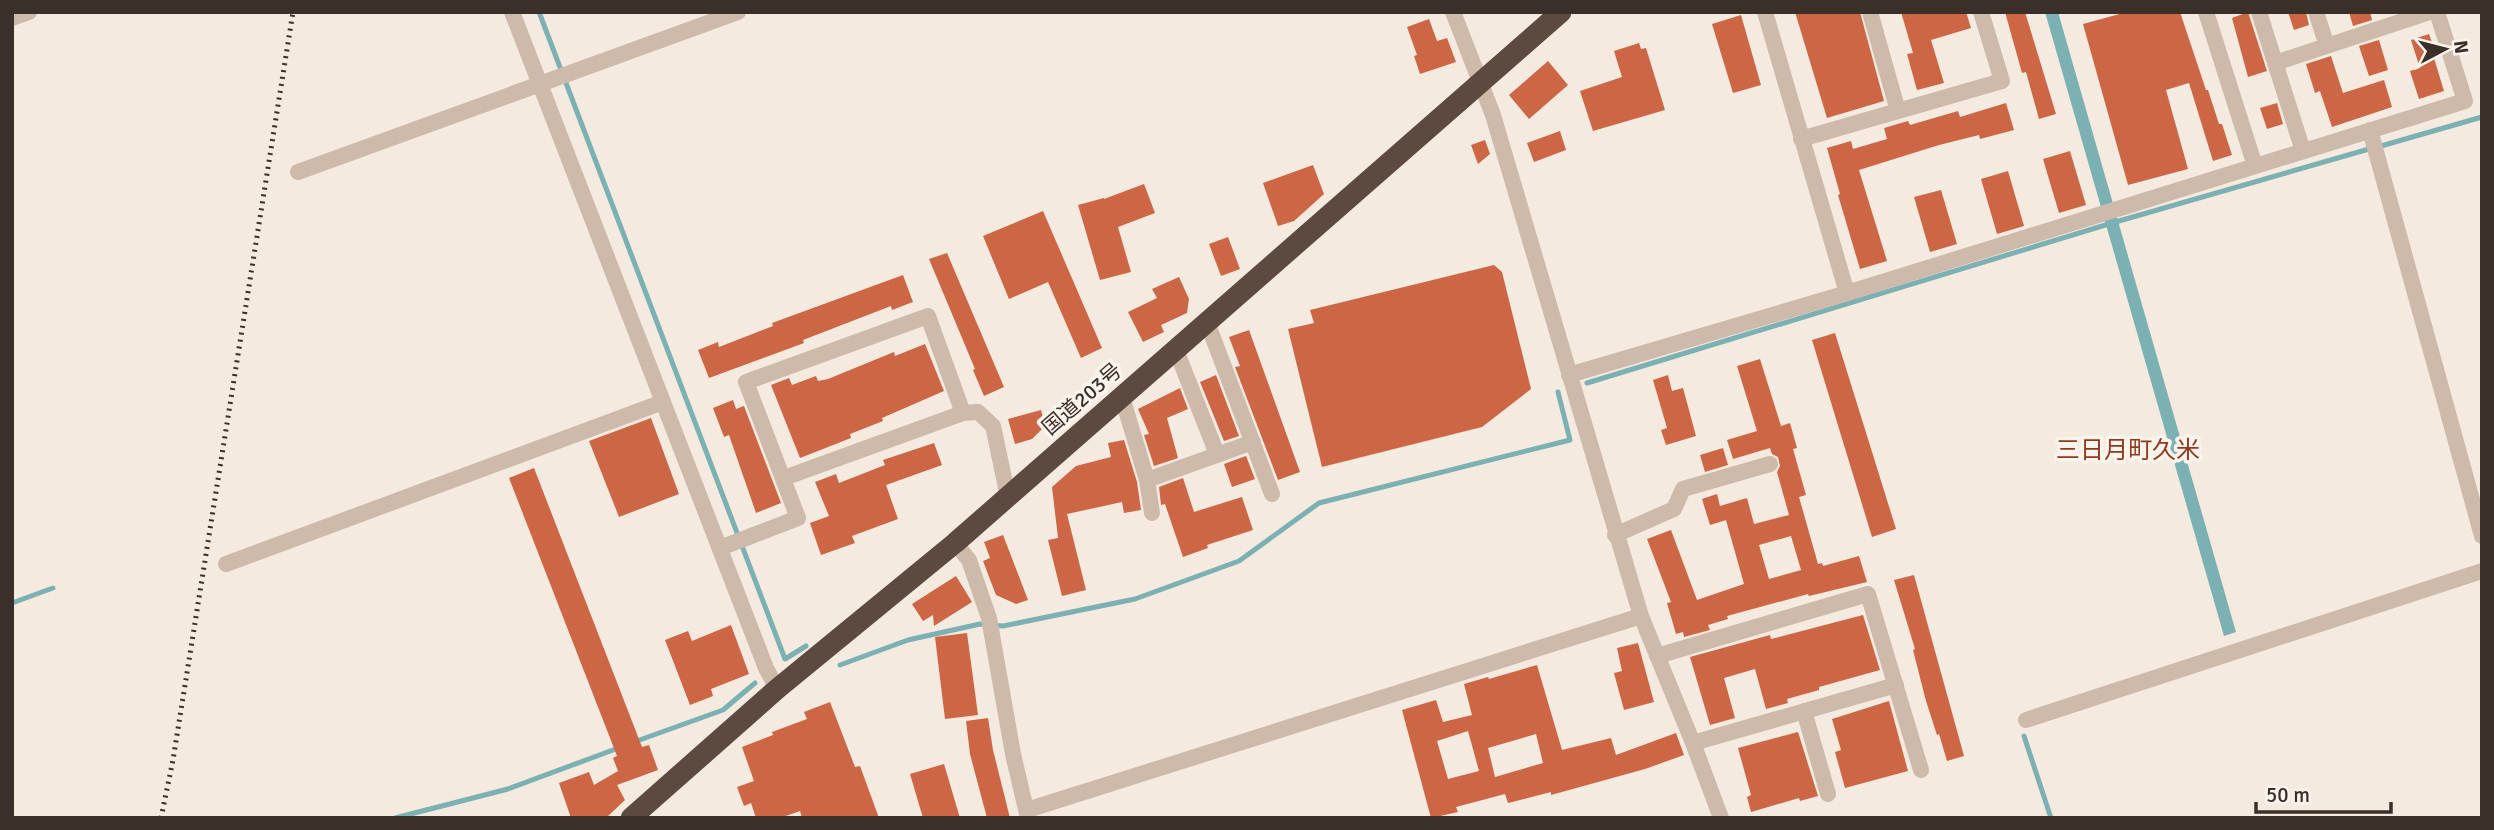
<svg xmlns="http://www.w3.org/2000/svg" width="2494" height="830" font-family="Signika,'Noto Sans JP',sans-serif">
  <style>
    .water { fill: #7cb1b3 }
    .lines { fill: none; stroke-linecap: round; stroke-linejoin: round }
    .stream { stroke: #7cb1b3; stroke-width: 5 }
    .building { fill: #cc6645; fill-rule: evenodd }
    .street { stroke: #cebaaa; stroke-width: 16 }
    .highway { stroke: #5c4940; stroke-width: 21 }
    .rail { stroke: #3b2f2a; stroke-width: 5; stroke-dasharray: 2 5; stroke-linecap: butt }
    .labels { text-anchor: middle; dominant-baseline: central; stroke-width: 7; stroke-linejoin: round; paint-order: stroke }
    .street-label { font-size: 21px; fill: #3b2f2a; stroke: #fbf4ec }
    .quarter-label { font-size: 24px; fill: #8f391e; stroke: #fbf4ec }
  </style>
  <rect width="100%" height="100%" fill="#f4eadf"/>
  <!-- water -->
  <path class="water" d="M 2045,12 L 2058,12 L 2236,632 L 2224,636 Z"/>
  <g class="lines">
    <!-- stream -->
    <path class="stream" d="M 539,12 L 785,659 L 806,646
      M 2381,146 L 2482,117
      M 1587,383 L 2112,223 L 2369,149
      M 12,603 L 53,588
      M 840,665 L 908,640 L 980,624 L 1003,626 L 1135,599 L 1239,561 L 1319,503 L 1570,440 L 1558,392
      M 2024,736 L 2051,818
      M 634,742 L 723,710 L 755,683
      M 395,818 L 508,789 L 621,747"/>
  </g>
  <!-- building -->
  <path class="building" d="M 1795,12 L 1860,12 L 1884,101 L 1827,118 Z
    M 1901,12 L 1966,12 L 1971,28 L 1931,40 L 1944,83 L 1917,90 L 1907,54 L 1913,53 Z
    M 2005,12 L 2025,12 L 2056,114 L 2039,119 L 2026,72 L 2022,73 Z
    M 2127,12 L 2180,12 L 2206,90 L 2208,90 L 2219,124 L 2222,124 L 2232,155 L 2213,161 L 2189,83 L 2166,90 L 2188,169 L 2128,185 L 2083,24 Z
    M 2248,12 L 2267,71 L 2248,77 L 2232,18 Z
    M 2288,12 L 2306,12 L 2309,25 L 2294,30 Z
    M 2349,12 L 2370,12 L 2372,20 L 2353,26 Z
    M 1741,15 L 1761,85 L 1733,93 L 1712,24 Z
    M 1429,19 L 1437,41 L 1447,38 L 1456,62 L 1420,74 L 1414,56 L 1417,55 L 1407,27 Z
    M 2429,34 L 2436,54 L 2433,55 L 2444,91 L 2419,99 L 2410,71 L 2420,68 L 2411,40 Z
    M 2379,40 L 2388,70 L 2369,76 L 2359,46 Z
    M 1639,43 L 1641,49 L 1646,48 L 1665,110 L 1593,131 L 1580,91 L 1622,77 L 1614,51 Z
    M 2331,56 L 2343,93 L 2384,80 L 2392,107 L 2332,127 L 2320,91 L 2315,93 L 2306,64 Z
    M 1548,61 L 1568,85 L 1529,119 L 1509,95 Z
    M 2006,103 L 2014,130 L 1980,139 L 1979,135 L 1939,145 L 1859,170 L 1887,261 L 1860,269 L 1838,195 L 1840,194 L 1827,148 L 1851,141 L 1853,149 L 1887,139 L 1884,128 L 1908,121 L 1910,125 L 1958,111 L 1960,117 Z
    M 2277,103 L 2283,124 L 2267,129 L 2260,108 Z
    M 1560,131 L 1566,150 L 1534,162 L 1527,143 Z
    M 1485,140 L 1490,154 L 1478,164 L 1471,145 Z
    M 2070,151 L 2086,205 L 2059,213 L 2043,159 Z
    M 1313,165 L 1324,194 L 1294,221 L 1278,226 L 1263,183 Z
    M 2008,171 L 2024,226 L 1997,234 L 1981,179 Z
    M 1144,184 L 1155,213 L 1118,227 L 1131,272 L 1100,280 L 1078,205 L 1104,198 L 1104,199 Z
    M 1941,190 L 1957,244 L 1930,252 L 1914,197 Z
    M 1043,211 L 1102,348 L 1081,358 L 1048,282 L 1009,299 L 983,236 Z
    M 1228,237 L 1240,269 L 1221,276 L 1209,244 Z
    M 947,253 L 1004,387 L 984,396 L 973,370 L 975,369 L 929,259 Z
    M 1494,265 L 1502,272 L 1531,389 L 1482,427 L 1322,467 L 1288,329 L 1314,323 L 1310,310 Z
    M 903,275 L 913,302 L 892,310 L 891,306 L 803,340 L 804,343 L 709,378 L 698,350 L 718,342 L 719,347 L 773,326 L 772,323 Z
    M 1179,277 L 1189,299 L 1187,313 L 1161,325 L 1164,332 L 1143,342 L 1128,312 L 1157,298 L 1152,289 Z
    M 1249,330 L 1300,472 L 1278,480 L 1235,367 L 1240,366 L 1229,337 Z
    M 1835,333 L 1896,529 L 1872,537 L 1812,340 Z
    M 925,344 L 944,391 L 882,418 L 883,421 L 850,434 L 851,438 L 800,458 L 771,385 L 789,378 L 792,385 L 816,376 L 818,381 L 828,379 L 894,352 L 895,356 Z
    M 1760,359 L 1781,426 L 1790,423 L 1797,448 L 1793,449 L 1806,495 L 1799,497 L 1818,564 L 1822,563 L 1823,566 L 1859,556 L 1867,582 L 1809,596 L 1808,594 L 1727,616 L 1728,619 L 1708,625 L 1710,630 L 1684,637 L 1683,632 L 1676,634 L 1667,603 L 1671,602 L 1647,539 L 1671,530 L 1697,600 L 1744,584 L 1726,520 L 1710,525 L 1702,499 L 1717,494 L 1720,506 L 1747,498 L 1754,524 L 1789,515 L 1777,472 L 1780,466 L 1778,457 L 1772,454 L 1770,448 L 1733,459 L 1727,440 L 1757,431 L 1737,366 ZM 1791,536 L 1801,570 L 1769,579 L 1759,545 Z
    M 1216,375 L 1239,436 L 1224,441 L 1200,382 Z
    M 1668,375 L 1672,391 L 1683,388 L 1696,436 L 1666,445 L 1661,430 L 1667,428 L 1653,380 Z
    M 1180,388 L 1188,409 L 1167,418 L 1178,458 L 1154,466 L 1144,435 L 1149,434 L 1138,409 Z
    M 733,400 L 736,409 L 744,406 L 781,503 L 756,513 L 729,435 L 724,437 L 713,408 Z
    M 1041,410 L 1045,426 L 1032,439 L 1015,444 L 1008,419 Z
    M 651,418 L 679,494 L 619,517 L 589,441 Z
    M 1124,440 L 1137,482 L 1141,510 L 1124,513 L 1122,502 L 1067,514 L 1086,590 L 1062,596 L 1048,540 L 1058,538 L 1052,487 L 1076,466 L 1111,457 L 1108,443 Z
    M 934,443 L 942,465 L 886,485 L 898,519 L 852,536 L 855,543 L 821,555 L 810,523 L 829,516 L 815,482 L 836,474 L 839,483 L 885,465 L 883,460 Z
    M 1723,448 L 1728,465 L 1705,472 L 1700,455 Z
    M 1246,456 L 1255,479 L 1232,487 L 1224,464 Z
    M 534,468 L 642,747 L 649,745 L 658,770 L 617,785 L 625,800 L 606,818 L 571,818 L 559,783 L 589,772 L 594,785 L 618,771 L 613,758 L 617,756 L 509,478 Z
    M 1183,478 L 1194,512 L 1242,497 L 1253,530 L 1207,545 L 1208,548 L 1183,557 L 1165,504 L 1161,505 L 1159,487 Z
    M 1003,535 L 1028,600 L 1016,604 L 996,595 L 983,561 L 990,558 L 984,542 Z
    M 1914,575 L 1964,756 L 1947,761 L 1939,734 L 1937,735 L 1926,701 L 1913,650 L 1915,649 L 1894,580 Z
    M 956,576 L 972,602 L 934,626 L 933,615 L 923,621 L 912,604 Z
    M 1863,615 L 1880,670 L 1819,687 L 1819,690 L 1787,699 L 1788,703 L 1766,709 L 1755,669 L 1724,678 L 1735,718 L 1710,725 L 1690,657 L 1770,635 L 1771,639 Z
    M 731,625 L 749,674 L 711,689 L 713,696 L 690,705 L 665,640 L 688,631 L 692,641 Z
    M 967,633 L 978,715 L 945,719 L 935,637 Z
    M 1638,643 L 1654,702 L 1624,710 L 1614,673 L 1622,671 L 1617,648 Z
    M 1537,665 L 1562,750 L 1611,738 L 1616,755 L 1676,733 L 1684,755 L 1645,769 L 1551,795 L 1551,792 L 1508,803 L 1505,794 L 1456,807 L 1458,812 L 1431,818 L 1402,710 L 1436,700 L 1443,722 L 1472,715 L 1464,684 L 1488,677 L 1489,679 ZM 1468,731 L 1479,771 L 1448,779 L 1437,741 ZM 1536,734 L 1543,763 L 1495,777 L 1488,748 Z
    M 1889,701 L 1908,771 L 1845,788 L 1835,752 L 1841,750 L 1832,719 Z
    M 830,702 L 855,767 L 860,766 L 879,818 L 802,818 L 800,811 L 780,818 L 756,818 L 751,803 L 744,806 L 737,787 L 754,781 L 742,747 L 773,735 L 772,732 L 807,719 L 804,712 Z
    M 988,718 L 993,750 L 1010,818 L 987,818 L 970,754 L 966,721 Z
    M 1798,732 L 1818,796 L 1800,801 L 1799,798 L 1751,812 L 1747,797 L 1751,795 L 1738,748 Z
    M 944,764 L 960,818 L 923,818 L 910,774 Z"/>
  <g class="lines">
    <!-- street -->
    <path class="street" d="M 512,12 L 766,668 L 777,689
      M 1453,12 L 1493,115 L 1641,616 L 1693,743 L 1721,818
      M 1765,12 L 1847,293
      M 1870,12 L 1898,111
      M 2206,12 L 2255,166
      M 2259,12 L 2303,151
      M 2316,12 L 2327,46
      M 12,18 L 29,12
      M 2275,63 L 2430,12
      M 2370,130 L 2482,536
      M 1801,139 L 2002,81 L 1981,12
      M 298,172 L 738,12
      M 1207,322 L 1272,494
      M 1176,350 L 1217,454
      M 1569,375 L 1847,293 L 2465,101 L 2437,12
      M 1122,397 L 1147,480 L 1152,513
      M 784,478 L 963,413 L 978,412 L 993,426 L 1008,497
      M 1147,480 L 1253,442
      M 1615,535 L 1674,509 L 1683,489 L 1770,464
      M 955,543 L 969,560 L 989,618 L 1013,754 L 1028,818
      M 720,548 L 798,518 L 746,382 L 928,316 L 963,413
      M 226,564 L 663,402
      M 1657,656 L 1868,594 L 1921,770
      M 1804,711 L 1828,794
      M 2026,720 L 2482,571
      M 1693,743 L 1896,685
      M 1027,810 L 1641,616"/>
    <!-- highway -->
    <path class="highway" d="M 631,818 L 777,689 L 955,543 L 1561,12"/>
    <!-- rail -->
    <path class="rail" d="M 161,818 L 173,760 L 293,12"/>
  </g>
  <g class="labels">
    <!-- street labels -->
    <g class="street-label">
      <text transform="translate(1082 399) rotate(-41)">国道203号</text>
    </g>
    <!-- quarter labels -->
    <g class="quarter-label">
      <text x="2128" y="450">三日月町久米</text>
    </g>
  </g>
  <!-- border -->
  <rect width="2494" height="830" fill="none" stroke="#3b2f2a" stroke-width="28"/>
  <!-- north arrow -->
  <g transform="translate(2445 49) rotate(83)" stroke="#fbf4ec" stroke-width="5" paint-order="stroke">
  <path d="M0-5L12 26L0 18L-12 26Z" fill="#3b2f2a"/>
  <text y="-10" font-size="19" font-weight="bold" text-anchor="middle" fill="#3b2f2a">N</text>
  </g>
  <!-- scale -->
  <path d="M2256 802v10h135v-10" fill="none" stroke="#3b2f2a" stroke-width="3.5"/>
  <text x="2266" y="802" font-size="21" fill="#3b2f2a" stroke="#fbf4ec" stroke-width="5" paint-order="stroke">50 m</text>
</svg>
